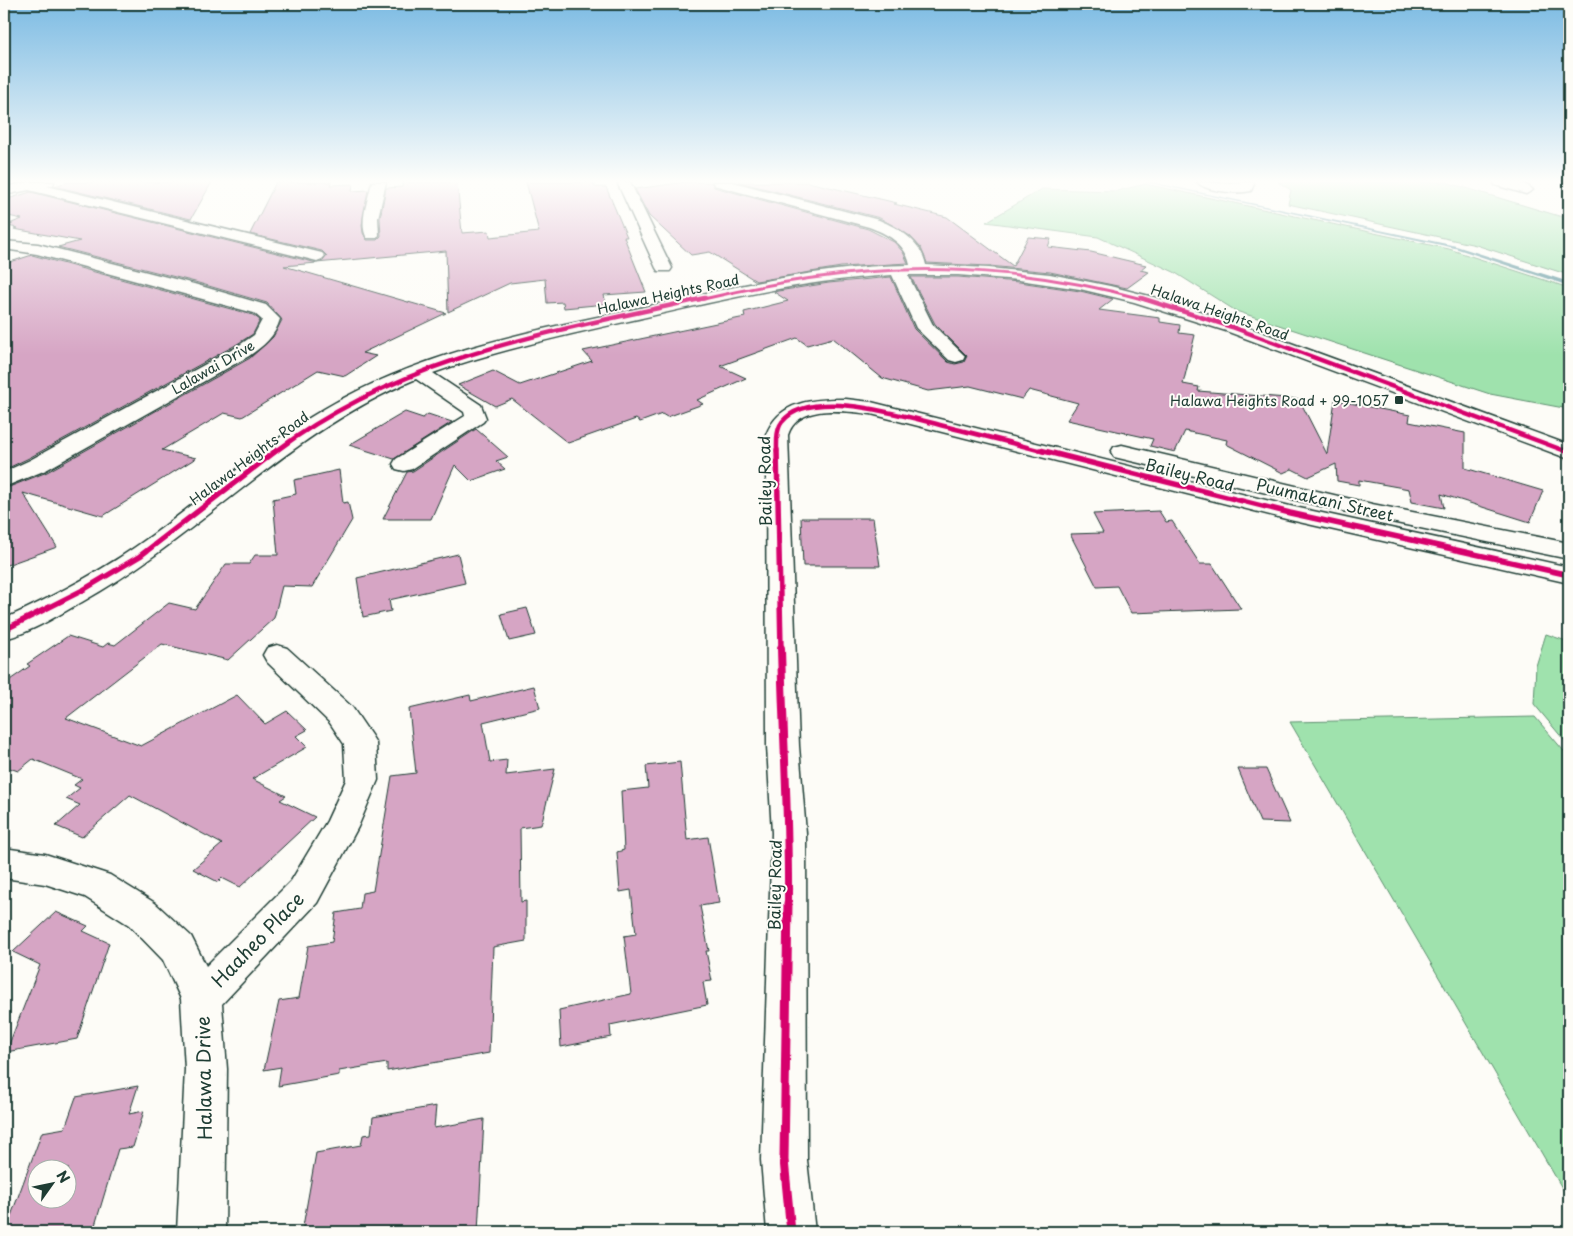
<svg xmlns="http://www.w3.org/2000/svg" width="1573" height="1236" font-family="'Playpen Sans',sans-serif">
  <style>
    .green { fill: #9fe2ad; stroke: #5f9070 }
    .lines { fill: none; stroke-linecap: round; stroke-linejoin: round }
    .stream { fill: #568f98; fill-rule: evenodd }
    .building { fill: #d6a5c4; stroke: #1f3d34; fill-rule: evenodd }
    .minor-casing { stroke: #1f3d34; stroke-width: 3 }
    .minor { fill: #fdfcf7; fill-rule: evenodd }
    .cycleway-far4-casing { stroke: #fdfcf7; stroke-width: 5 }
    .cycleway-far3-casing { stroke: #fdfcf7; stroke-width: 7 }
    .cycleway-far2-casing { stroke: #fdfcf7; stroke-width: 9 }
    .cycleway-far1-casing { stroke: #fdfcf7; stroke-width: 11 }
    .cycleway-casing { stroke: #fdfcf7; stroke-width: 12 }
    .cycleway-far4 { stroke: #d6006c; stroke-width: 3 }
    .cycleway-far3 { stroke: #d6006c; stroke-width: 4.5 }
    .cycleway-far2 { stroke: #d6006c; stroke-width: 5.5 }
    .cycleway-far1 { stroke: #d6006c; stroke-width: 8 }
    .cycleway { stroke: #d6006c; stroke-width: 9 }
    .poi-dot { fill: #1f3d34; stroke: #fdfcf7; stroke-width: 2 }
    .labels { text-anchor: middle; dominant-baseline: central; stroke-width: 4; stroke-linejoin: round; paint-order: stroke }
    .far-street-label { font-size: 14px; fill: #1f3d34; stroke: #fdfcf7 }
    .far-poi-label { font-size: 14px; fill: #1f3d34; stroke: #fdfcf7; text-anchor: end }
    .street-label { font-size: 16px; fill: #1f3d34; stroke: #fdfcf7 }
    .near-street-label { font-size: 19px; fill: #1f3d34; stroke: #fdfcf7 }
  </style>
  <rect width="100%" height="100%" fill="#fdfcf7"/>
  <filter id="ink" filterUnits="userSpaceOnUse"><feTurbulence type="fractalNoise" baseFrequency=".02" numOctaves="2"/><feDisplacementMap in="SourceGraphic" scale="10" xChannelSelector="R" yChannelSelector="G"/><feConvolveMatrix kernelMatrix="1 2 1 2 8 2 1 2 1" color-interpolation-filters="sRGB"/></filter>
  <g filter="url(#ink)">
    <!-- green -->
    <path class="green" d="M 1278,182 L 1446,182 L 1569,219 L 1569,275 L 1476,245 L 1288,204 L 1291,190 Z
      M 1145,184 L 1449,249 L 1569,288 L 1569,409 L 1490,394 L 1236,311 L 1174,272 L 1098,237 L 986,222 L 1042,189 L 1117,191 Z
      M 1546,634 L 1569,642 L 1569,746 L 1534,704 L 1536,666 Z
      M 1535,717 L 1569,757 L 1569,1200 L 1290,722 Z"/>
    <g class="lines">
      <!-- stream -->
      <path class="stream" d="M 1145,182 L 1151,182 L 1456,246 L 1569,282 L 1569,286 L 1455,248 Z"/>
    </g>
    <!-- building -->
    <path class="building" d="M 68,182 L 212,182 L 191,219 L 54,186 Z
      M 276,182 L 331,182 L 330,185 L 353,184 L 352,191 L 368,190 L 362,225 L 363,233 L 367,240 L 377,240 L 381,236 L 380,218 L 386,188 L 402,187 L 403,182 L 457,182 L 462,233 L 489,231 L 490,237 L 539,232 L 526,182 L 593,182 L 595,187 L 606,187 L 627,237 L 624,237 L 646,292 L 604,295 L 606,304 L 564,308 L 563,302 L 547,303 L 545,279 L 510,283 L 448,312 L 446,251 L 284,266 L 446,313 L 362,353 L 376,356 L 345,376 L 318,370 L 242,417 L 224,413 L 162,450 L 196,458 L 103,516 L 23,493 L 57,547 L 4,566 L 4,489 L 47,472 L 250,358 L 273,337 L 282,320 L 267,303 L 195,282 L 58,247 L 80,241 L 14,229 L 18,228 L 7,226 L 13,224 L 9,224 L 22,219 L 4,215 L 4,200 L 31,192 L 317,263 L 323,261 L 327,256 L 322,251 L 250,234 Z
      M 686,182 L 711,182 L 714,187 L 868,229 L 894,242 L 903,252 L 908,263 L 841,267 L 756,281 L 710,252 L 691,255 L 649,216 L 635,189 Z
      M 739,182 L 808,182 L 897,203 L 894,204 L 947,217 L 1013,266 L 1028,237 L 1051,239 L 1048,247 L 1091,252 L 1146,265 L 1140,270 L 1149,272 L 1127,288 L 1050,272 L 989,266 L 927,263 L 921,248 L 910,236 L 880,218 Z
      M 32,255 L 253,315 L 260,320 L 253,334 L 234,346 L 29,458 L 4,470 L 4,264 Z
      M 891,277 L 914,329 L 948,362 L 955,364 L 964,362 L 967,356 L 935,324 L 911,277 L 958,277 L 1019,282 L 1080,291 L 1113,299 L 1099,310 L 1160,318 L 1160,322 L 1180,325 L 1179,333 L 1195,335 L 1183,384 L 1199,387 L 1198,391 L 1299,399 L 1327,454 L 1335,400 L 1410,415 L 1409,422 L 1465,433 L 1465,468 L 1543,491 L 1530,522 L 1441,494 L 1444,508 L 1412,502 L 1409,489 L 1359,480 L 1359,485 L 1337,481 L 1336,464 L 1308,477 L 1292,469 L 1283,473 L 1226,444 L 1227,440 L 1185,431 L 1175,452 L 1150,446 L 1153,439 L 1067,420 L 1078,403 L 1029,390 L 1022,399 L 970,386 L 928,391 L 882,378 L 833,338 L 807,345 L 797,338 L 720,366 L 746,378 L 697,400 L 703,404 L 667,417 L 662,414 L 640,422 L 636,419 L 568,443 L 512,399 L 495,406 L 458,385 L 493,371 L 520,385 L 592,361 L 583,351 L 745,317 L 744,312 L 788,301 L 774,292 L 778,291 L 829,283 Z
      M 405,412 L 423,418 L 428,414 L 452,422 L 394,459 L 349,445 Z
      M 476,429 L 508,457 L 496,461 L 505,469 L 471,481 L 455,465 L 431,519 L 383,519 L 407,472 L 413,471 Z
      M 339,470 L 343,503 L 348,502 L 352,520 L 312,587 L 282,586 L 274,618 L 228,660 L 162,644 L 66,718 L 141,746 L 237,695 L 265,724 L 287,711 L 307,730 L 296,736 L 307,747 L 252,779 L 286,796 L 280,800 L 315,817 L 240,887 L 222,878 L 218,882 L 193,869 L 222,844 L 130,795 L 82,837 L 56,826 L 80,805 L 66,799 L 80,788 L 74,785 L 82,779 L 33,759 L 18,771 L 4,766 L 4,684 L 30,666 L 27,664 L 68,636 L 103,647 L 108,643 L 115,645 L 169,603 L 195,609 L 226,564 L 249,564 L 255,555 L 278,555 L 273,499 L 296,494 L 294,480 Z
      M 1159,511 L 1166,522 L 1172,521 L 1200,564 L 1212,564 L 1241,609 L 1131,613 L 1117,586 L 1097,587 L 1070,534 L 1103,533 L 1093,514 Z
      M 801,518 L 873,518 L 880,566 L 803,566 Z
      M 458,554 L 465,583 L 389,600 L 391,611 L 363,617 L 357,578 Z
      M 527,608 L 536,635 L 509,641 L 501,614 Z
      M 534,686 L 540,708 L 483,722 L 490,762 L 507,760 L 506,775 L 555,769 L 541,825 L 520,828 L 521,902 L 526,901 L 526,941 L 493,947 L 489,1053 L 387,1071 L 387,1063 L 339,1071 L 339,1075 L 278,1086 L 281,1067 L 264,1070 L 279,1001 L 299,998 L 308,946 L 332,942 L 336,913 L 360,909 L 362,893 L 373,891 L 392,776 L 416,773 L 409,709 L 470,695 L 471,701 Z
      M 680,762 L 687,840 L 708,837 L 719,903 L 700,906 L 709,951 L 706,951 L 712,981 L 703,982 L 707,1005 L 610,1025 L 611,1037 L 561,1047 L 559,1010 L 631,994 L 624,936 L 636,934 L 631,890 L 620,892 L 617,852 L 624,850 L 621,791 L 648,788 L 646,766 Z
      M 1238,769 L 1266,769 L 1290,823 L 1260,822 Z
      M 56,912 L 88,926 L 83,931 L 109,943 L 77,1039 L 6,1052 L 40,965 L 13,952 Z
      M 138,1086 L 129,1114 L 144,1111 L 133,1147 L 118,1149 L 93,1232 L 5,1232 L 42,1132 L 65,1128 L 76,1097 ZM 38,1168 L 68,1168 L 68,1198 L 38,1198 Z
      M 436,1106 L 434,1128 L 484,1119 L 478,1232 L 302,1232 L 316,1153 L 361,1145 L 363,1135 L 371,1134 L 373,1117 Z"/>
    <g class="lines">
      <!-- minor casing -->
      <g class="minor-casing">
        <path id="minor" d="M 30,182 L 54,182 L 53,185 L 47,186 L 322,253 L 325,256 L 322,259 L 317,261 L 29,190 L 4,195 L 4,187 Z
          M 372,182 L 386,182 L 378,218 L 379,235 L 377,238 L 367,238 C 358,224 369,197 372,182 Z
          M 617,182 L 630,182 L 672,268 L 670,271 L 658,271 L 656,268 Z
          M 713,182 L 733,182 L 879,220 C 900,229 921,241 926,265 L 989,268 L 1050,274 L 1110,286 L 1169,301 L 1239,324 L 1569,445 L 1569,459 L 1226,331 L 1134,302 L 1080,289 L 1019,280 L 958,275 L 908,275 L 933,325 L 965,356 L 963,360 L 956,362 L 949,360 L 916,328 L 892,275 C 807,280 725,299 642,318 C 571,334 501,349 433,373 L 481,405 L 486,418 L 483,422 L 412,469 L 404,471 L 396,469 L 393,464 L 396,459 L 465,416 L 464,412 L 416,379 C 288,432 202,535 82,602 C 58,615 31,633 4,639 L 4,619 C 55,596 106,569 151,536 C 209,494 262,445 324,409 C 421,352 531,331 640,308 C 729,288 818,266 910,265 C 906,244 888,234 869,227 L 714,185 Z
          M 1197,182 L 1240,184 L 1242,182 L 1252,182 L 1254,184 L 1251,191 C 1238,194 1206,192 1197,182 Z
          M 1493,182 C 1505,181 1524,180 1533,190 L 1526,194 L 1495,185 Z
          M 4,241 L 38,244 L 194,284 L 266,305 L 280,319 C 275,337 263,346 249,356 L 46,470 L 4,487 L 4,472 L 30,460 L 235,348 L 254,335 L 262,320 L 254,313 L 37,254 L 4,249 Z
          M 846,399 L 871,402 L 1290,506 L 1569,567 L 1569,583 L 1290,520 L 871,414 C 844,411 798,403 788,435 L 799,746 L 806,833 L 807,1160 L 815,1232 L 767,1232 L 761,1160 L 772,833 L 767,746 L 766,435 C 779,400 814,399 846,399 Z
          M 1122,445 L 1372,504 L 1569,543 L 1569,559 L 1372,518 L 1114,457 L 1111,452 L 1114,447 Z
          M 277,645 L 287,648 L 352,707 L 371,735 L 376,743 L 378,780 L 358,827 L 317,903 L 222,1004 L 227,1069 L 225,1232 L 177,1232 L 185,1069 L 181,999 L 163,960 L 129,925 L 85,897 L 45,884 L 4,878 L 4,848 L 45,854 L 110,875 L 155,903 L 191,936 L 206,966 L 291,881 L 327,821 L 346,780 L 344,744 L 330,723 L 267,662 L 263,655 L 267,648 Z"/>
      </g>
      <!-- minor -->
      <use href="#minor" class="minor"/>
      <!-- cycleway-far4 casing -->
      <g class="cycleway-far4-casing">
        <path id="cycleway-far4" d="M 699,300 C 753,287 808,277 864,272 C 957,264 1055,275 1146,300"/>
      </g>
      <!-- cycleway-far3 casing -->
      <g class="cycleway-far3-casing">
        <path id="cycleway-far3" d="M 1141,298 L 1232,327 L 1568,452
          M 275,452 C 402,356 554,331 705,298
          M 777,452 C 777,442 776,430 782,422 C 812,385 910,418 948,427 C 980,435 1013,443 1045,452"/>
      </g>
      <!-- cycleway-far2 casing -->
      <g class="cycleway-far2-casing">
        <path id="cycleway-far2" d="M 777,450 L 781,649
          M 1040,450 L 1290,513 L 1569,575
          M 1564,450 L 1569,452
          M 4,630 L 83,590 L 140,556 L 277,450"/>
      </g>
      <!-- cycleway-far1 casing -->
      <g class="cycleway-far1-casing">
        <path id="cycleway-far1" d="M 781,648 C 783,733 789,819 788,905"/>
      </g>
      <!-- cycleway casing -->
      <g class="cycleway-casing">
        <path id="cycleway" d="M 788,903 L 784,1160 L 791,1232"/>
      </g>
      <!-- cycleway-far4 -->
      <use href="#cycleway-far4" class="cycleway-far4"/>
      <!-- cycleway-far3 -->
      <use href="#cycleway-far3" class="cycleway-far3"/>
      <!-- cycleway-far2 -->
      <use href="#cycleway-far2" class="cycleway-far2"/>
      <!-- cycleway-far1 -->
      <use href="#cycleway-far1" class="cycleway-far1"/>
      <!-- cycleway -->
      <use href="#cycleway" class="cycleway"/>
    </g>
  </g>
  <!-- sky -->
  <linearGradient id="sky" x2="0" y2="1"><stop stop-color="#7cbbe3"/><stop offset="0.51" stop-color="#fefefb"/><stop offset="1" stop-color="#fefefb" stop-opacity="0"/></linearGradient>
  <rect width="1573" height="355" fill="url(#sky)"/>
  <!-- markers -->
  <rect class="poi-dot" x="1394" y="395" width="10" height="10" rx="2.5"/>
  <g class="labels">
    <!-- far-street labels -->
    <g class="far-street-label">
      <text transform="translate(668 294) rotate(-12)">Halawa Heights Road</text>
      <text transform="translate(1220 312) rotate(19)">Halawa Heights Road</text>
      <text transform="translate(213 367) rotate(-30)">Lalawai Drive</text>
      <text transform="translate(249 458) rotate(-37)">Halawa Heights Road</text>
    </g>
    <!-- far-poi labels -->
    <g class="far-poi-label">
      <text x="1389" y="400">Halawa Heights Road + 99-1057</text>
    </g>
    <!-- street labels -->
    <g class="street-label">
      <text transform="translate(1190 474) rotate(14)">Bailey Road</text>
      <text transform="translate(764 481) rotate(-91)">Bailey Road</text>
      <text transform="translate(1325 499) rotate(13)">Puumakani Street</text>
      <text transform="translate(774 885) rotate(-89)">Bailey Road</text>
    </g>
    <!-- near-street labels -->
    <g class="near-street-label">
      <text transform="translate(257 939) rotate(-46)">Haaheo Place</text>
      <text transform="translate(203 1078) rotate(-91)">Halawa Drive</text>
    </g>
  </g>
  <!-- margin -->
  <rect width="1573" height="1236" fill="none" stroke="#fdfcf7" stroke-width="20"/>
  <rect x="10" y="10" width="1553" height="1216" fill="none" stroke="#1f3d34" stroke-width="2" filter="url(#ink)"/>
  <!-- north arrow -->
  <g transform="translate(52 1184) rotate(57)"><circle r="24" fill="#fdfcf7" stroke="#a4b0a9"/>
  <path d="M0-4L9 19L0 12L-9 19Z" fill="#1f3d34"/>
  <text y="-8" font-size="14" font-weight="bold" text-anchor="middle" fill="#1f3d34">N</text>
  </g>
</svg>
